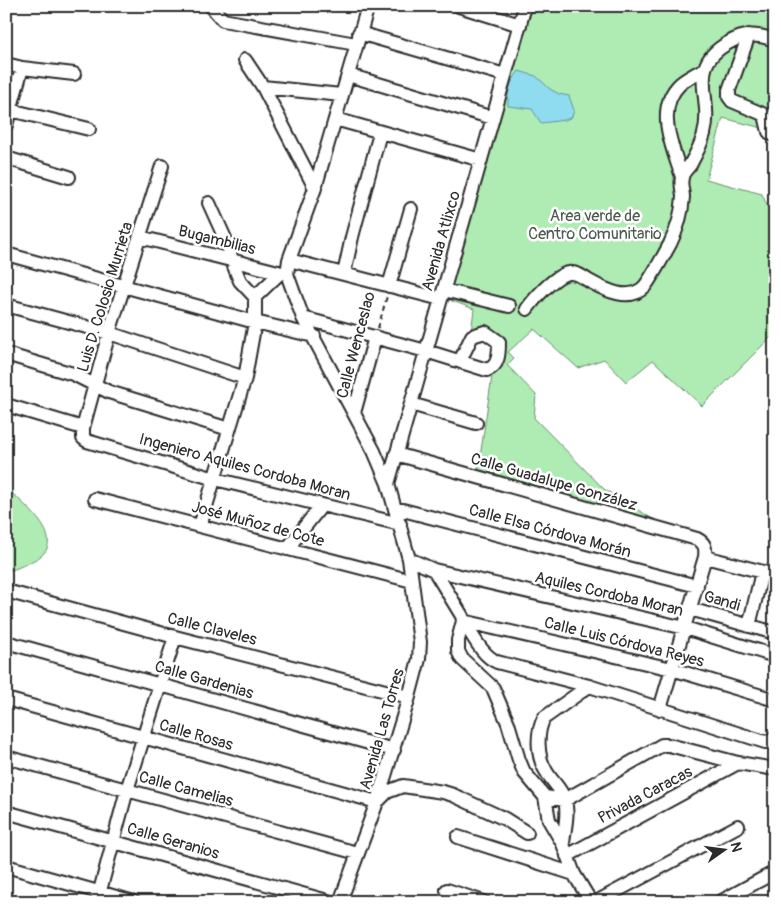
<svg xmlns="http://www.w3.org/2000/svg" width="781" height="908" font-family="Pangolin,sans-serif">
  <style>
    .park { fill: #aeecb3; stroke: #6c8c6f }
    .water { fill: #8fdbef; stroke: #6795a1 }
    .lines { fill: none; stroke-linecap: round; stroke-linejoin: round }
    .minor-casing { stroke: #2b2b2b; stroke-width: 16 }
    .path { stroke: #2b2b2b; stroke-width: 2; stroke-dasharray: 5 4; stroke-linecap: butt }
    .minor { stroke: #fff; stroke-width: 12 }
    .labels { text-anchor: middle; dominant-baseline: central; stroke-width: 5; stroke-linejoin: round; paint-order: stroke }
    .park-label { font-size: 16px; fill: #4c5b4d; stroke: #fff }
    .street-label { font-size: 16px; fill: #2b2b2b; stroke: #fff }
  </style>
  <rect width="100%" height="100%" fill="#fff"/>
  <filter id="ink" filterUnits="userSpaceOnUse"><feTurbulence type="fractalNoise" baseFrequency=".02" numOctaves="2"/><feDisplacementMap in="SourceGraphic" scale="10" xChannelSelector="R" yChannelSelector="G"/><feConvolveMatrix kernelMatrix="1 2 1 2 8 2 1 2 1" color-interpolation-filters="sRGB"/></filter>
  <g filter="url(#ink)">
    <!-- park -->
    <path class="park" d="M 533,6 L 775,6 L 774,131 L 723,118 L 706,179 L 762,194 L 775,223 L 775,330 L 773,335 L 702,406 L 653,360 L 626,382 L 604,359 L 578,368 L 534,329 L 508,352 L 514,358 L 507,365 L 536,395 L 534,418 L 604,489 L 661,524 L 478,471 L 497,342 L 471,333 L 474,309 L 447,299 Z
      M 6,488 C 24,504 74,543 32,561 C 24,565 15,570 6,571 Z"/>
    <!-- water -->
    <path class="water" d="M 519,71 L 536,76 L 550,89 L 559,94 L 569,96 L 574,110 L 572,117 L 565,120 L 541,123 L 532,109 L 508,106 C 507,92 510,82 519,71 Z"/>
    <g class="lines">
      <!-- minor casing -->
      <g class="minor-casing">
        <path id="minor" d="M 211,6 L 223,20 L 356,44
          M 459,6 L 520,25
          M 359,33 L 505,75
          M 749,35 L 729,90 L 729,97 L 732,101 L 765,115 L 769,132 L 775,136
          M 245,60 L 263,87 L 315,188
          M 6,64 L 22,68 L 74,74
          M 348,75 L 493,118
          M 263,87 L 341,95
          M 6,109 L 89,129
          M 335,119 L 481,160
          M 6,125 L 22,68
          M 6,158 L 69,177
          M 162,166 L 109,333 L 83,428 L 83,438 L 87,441 L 215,479 L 400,524
          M 682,177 C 673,148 654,109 680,84 C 687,78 696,74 704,69
          M 209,203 L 228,245 L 232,261 L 240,281 L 255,297
          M 140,237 L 286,274
          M 6,254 L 255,322 L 314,336
          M 289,260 L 441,299
          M 344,274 L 352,237 L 380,133
          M 389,286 L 411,209
          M 444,290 L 509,306
          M 6,305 L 109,333 L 245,378
          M 527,309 C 534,299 556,274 569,273 C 576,272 583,277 589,281 C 605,290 630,303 645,286 C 652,277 664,255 670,244 C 677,230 682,212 683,197 C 683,191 680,184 682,178 C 682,173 687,169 690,165 C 695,156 701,145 704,134 C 714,97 685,67 728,43 C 745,33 757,34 775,40
          M 303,318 L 426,351 L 487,370 C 499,366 499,353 499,342 L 485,332 L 472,336 L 460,361
          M 6,354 L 73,374 L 109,392 L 229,429
          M 411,404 L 476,423
          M 6,405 L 83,428
          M 354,413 L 375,337
          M 396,454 L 697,539 C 705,543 706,548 705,557 L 660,709
          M 388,484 L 525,6
          M 95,499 L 412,581
          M 395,508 L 697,586
          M 200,526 L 245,378 L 255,322 L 255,297 L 280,273
          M 287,549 L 322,505
          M 705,557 L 775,575
          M 409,559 L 434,570 L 685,628 L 775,656
          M 434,570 L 462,616 L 463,621 L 458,640 L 458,651 L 462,659 L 493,688 L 508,723 L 519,760 L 524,772 L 545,797 L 549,820 L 563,844 L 574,874 L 591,902
          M 6,591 L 175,637 L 409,697
          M 690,609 L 775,633
          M 463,621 C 473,635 481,655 497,662 L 589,686 L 765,742 L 771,741 L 775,737
          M 463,621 L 672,669 L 775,700
          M 749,626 L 762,572
          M 6,642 L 394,750
          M 6,699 L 377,802 L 387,792 L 403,786 L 443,792 L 453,795 L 505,819 L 527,833
          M 6,757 L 357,853
          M 545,797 L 565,800 L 662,745 L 669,745 L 738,763 L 775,769
          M 6,812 L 331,902
          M 458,837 L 574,874
          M 563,844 C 564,830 569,814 565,801 C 562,789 552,782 546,771 C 537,757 536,733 544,718 L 589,686
          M 567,856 L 738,763
          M 6,866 L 134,902
          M 447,890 L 484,902
          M 97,902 L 127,790 L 175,637
          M 340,902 L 377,802 L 409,697 L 419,659 L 420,642 L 409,559 L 388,484 L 374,451 L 303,318 L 287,274 L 289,260 L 315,188 L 368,6
          M 596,902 L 738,826
          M 720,902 L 775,872"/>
      </g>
      <!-- path -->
      <path class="path" d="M 378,328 L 387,296"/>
      <!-- minor -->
      <use href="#minor" class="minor"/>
    </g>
  </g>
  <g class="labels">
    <!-- park labels -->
    <g class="park-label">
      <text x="595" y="216">Area verde de<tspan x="595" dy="18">Centro Comunitario</tspan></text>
    </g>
    <!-- street labels -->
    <g class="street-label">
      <text transform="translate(217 240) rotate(14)">Bugambilias</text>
      <text transform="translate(441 241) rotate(-74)">Avenida Atlixco</text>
      <text transform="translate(105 297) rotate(-73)">Luis D. Colosio Murrieta</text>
      <text transform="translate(356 345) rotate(-75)">Calle Wenceslao</text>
      <text transform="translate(245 467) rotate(15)">Ingeniero Aquiles Cordoba Moran</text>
      <text transform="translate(554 482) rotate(16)">Calle Guadalupe González</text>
      <text transform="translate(258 524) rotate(15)">José Muñoz de Cote</text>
      <text transform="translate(550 531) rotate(15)">Calle Elsa Córdova Morán</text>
      <text transform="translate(609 594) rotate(13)">Aquiles Cordoba Moran</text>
      <text transform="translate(722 601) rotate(16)">Gandi</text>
      <text transform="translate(212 629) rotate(14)">Calle Claveles</text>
      <text transform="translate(624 642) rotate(14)">Calle Luis Córdova Reyes</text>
      <text transform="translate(204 680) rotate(16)">Calle Gardenias</text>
      <text transform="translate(382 729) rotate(-74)">Avenida Las Torres</text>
      <text transform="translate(196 735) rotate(16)">Calle Rosas</text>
      <text transform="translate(186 789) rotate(15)">Calle Camelias</text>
      <text transform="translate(645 795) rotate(-28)">Privada Caracas</text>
      <text transform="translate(173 841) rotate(16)">Calle Geranios</text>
    </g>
  </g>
  <!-- margin -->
  <rect width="781" height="908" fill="none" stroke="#fff" stroke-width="25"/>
  <rect x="12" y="12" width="756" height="883" fill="none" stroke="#2b2b2b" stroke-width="2" filter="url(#ink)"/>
  <!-- north arrow -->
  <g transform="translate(724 850) rotate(76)" stroke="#ffffff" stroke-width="4" paint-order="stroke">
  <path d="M0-4L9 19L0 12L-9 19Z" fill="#2b2b2b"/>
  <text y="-8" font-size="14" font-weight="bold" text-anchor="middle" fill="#2b2b2b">N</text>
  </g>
</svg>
